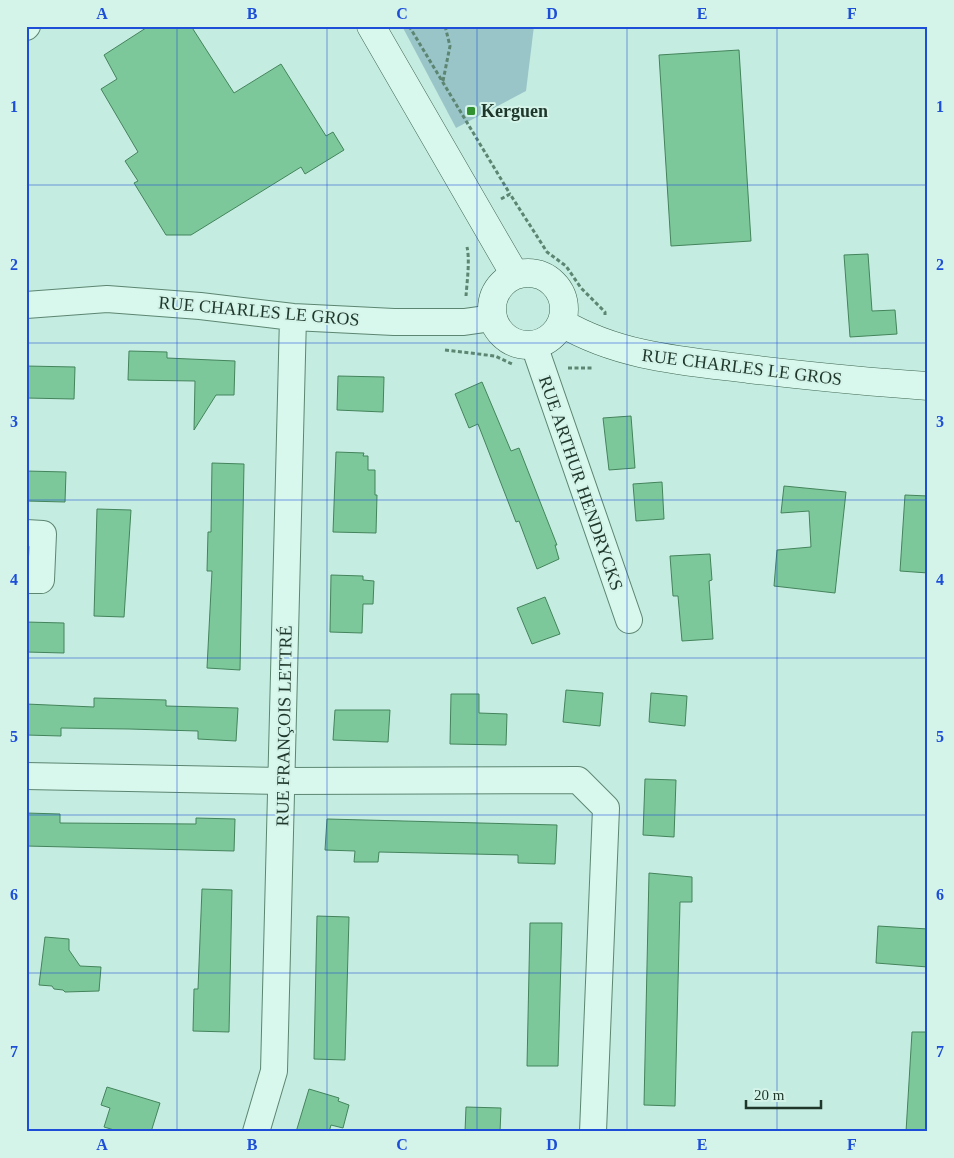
<svg xmlns="http://www.w3.org/2000/svg" width="954" height="1158" font-family="Georgia,serif">
  <style>
    .green { fill: #99c5c9 }
    .building { fill: #7dc89b; stroke: #43845c }
    .lines { fill: none; stroke-linecap: round; stroke-linejoin: round }
    .street-casing { stroke: #5c8672; stroke-width: 28 }
    .secondary-casing { stroke: #3f6853; stroke-width: 29 }
    .path { stroke: #5c8672; stroke-width: 3; stroke-dasharray: 4 2.5; stroke-linecap: butt }
    .street { stroke: #d8f7ed; stroke-width: 26 }
    .secondary { stroke: #d8f7ed; stroke-width: 28 }
    .grid { fill: none; stroke: #1d4ed8; stroke-width: 1; stroke-opacity: 0.55 }
    .poi-dot { fill: #31922f; stroke: #d4f4ea; stroke-width: 2 }
    .labels { text-anchor: middle; dominant-baseline: central; stroke-width: 4; stroke-linejoin: round; paint-order: stroke }
    .poi-label { font-size: 18px; font-weight: bold; fill: #1f372a; stroke: #d4f4ea; text-anchor: start }
    .street-label { font-size: 18px; fill: #1f372a; stroke: #d4f4ea }
    .neatline { fill: none; stroke: #1d4ed8; stroke-width: 2 }
    .grid-label { font-size: 16px; text-anchor: middle; font-weight: bold; fill: #1d4ed8 }
  </style>
  <rect width="100%" height="100%" fill="#c5ece0"/>
  <!-- green -->
  <path class="green" d="M 402,26 L 534,26 L 526,91 L 456,128 Z"/>
  <!-- building -->
  <path class="building" d="M 149,26 L 191,26 L 234,93 L 281,64 L 326,136 L 333,132 L 344,150 L 305,174 L 301,167 L 191,235 L 166,235 L 134,183 L 138,181 L 125,161 L 138,152 L 101,89 L 117,79 L 104,55 Z
    M 739,50 L 751,241 L 671,246 L 659,55 Z
    M 868,254 L 872,311 L 895,310 L 897,334 L 850,337 L 844,255 Z
    M 129,351 L 167,352 L 167,358 L 235,361 L 234,395 L 216,395 L 194,430 L 195,381 L 128,380 Z
    M 26,366 L 75,367 L 74,399 L 26,398 Z
    M 338,376 L 384,377 L 383,412 L 337,410 Z
    M 482,382 L 511,451 L 519,448 L 557,545 L 555,545 L 559,559 L 537,569 L 519,521 L 516,522 L 478,424 L 469,428 L 455,394 Z
    M 631,416 L 635,468 L 609,470 L 603,418 Z
    M 336,452 L 364,453 L 363,456 L 368,456 L 368,470 L 375,470 L 375,495 L 377,495 L 376,533 L 333,532 Z
    M 212,463 L 244,464 L 240,670 L 207,668 L 212,571 L 207,571 L 208,532 L 211,532 Z
    M 26,471 L 66,472 L 65,502 L 26,501 Z
    M 662,482 L 664,519 L 636,521 L 633,484 Z
    M 784,486 L 846,492 L 835,593 L 774,586 L 777,550 L 811,547 L 809,511 L 781,513 Z
    M 905,495 L 928,496 L 928,573 L 900,571 Z
    M 97,509 L 131,510 L 124,617 L 94,616 Z
    M 710,554 L 712,580 L 709,581 L 713,639 L 682,641 L 678,596 L 673,596 L 670,556 Z
    M 331,575 L 363,576 L 363,580 L 374,581 L 373,604 L 363,604 L 362,633 L 330,632 Z
    M 545,597 L 560,634 L 532,644 L 517,608 Z
    M 26,622 L 64,623 L 64,653 L 26,652 Z
    M 566,690 L 603,693 L 600,726 L 563,722 Z
    M 651,693 L 687,696 L 685,726 L 649,722 Z
    M 451,694 L 479,694 L 479,713 L 507,714 L 506,745 L 450,744 Z
    M 94,698 L 166,700 L 166,706 L 238,708 L 236,741 L 198,739 L 198,731 L 129,729 L 61,728 L 61,736 L 26,735 L 26,704 L 94,707 Z
    M 335,710 L 390,710 L 388,742 L 333,740 Z
    M 645,779 L 676,780 L 674,837 L 643,835 Z
    M 26,813 L 60,814 L 60,823 L 196,824 L 196,818 L 235,819 L 234,851 L 26,846 Z
    M 327,819 L 557,825 L 555,864 L 518,863 L 518,855 L 379,852 L 378,862 L 354,862 L 355,851 L 325,850 Z
    M 649,873 L 692,877 L 692,902 L 680,902 L 675,1106 L 644,1105 Z
    M 202,889 L 232,890 L 229,1032 L 193,1031 L 194,989 L 198,989 Z
    M 317,916 L 349,917 L 345,1060 L 314,1059 Z
    M 530,923 L 562,923 L 558,1066 L 527,1066 Z
    M 878,926 L 928,929 L 928,967 L 876,963 Z
    M 45,937 L 69,939 L 69,950 L 80,966 L 101,967 L 99,991 L 65,992 L 63,990 L 54,989 L 52,986 L 39,985 Z
    M 912,1032 L 928,1032 L 928,1132 L 906,1132 Z
    M 107,1087 L 160,1103 L 151,1132 L 121,1132 L 104,1127 L 110,1108 L 101,1105 Z
    M 309,1089 L 339,1098 L 338,1101 L 349,1105 L 343,1128 L 331,1125 L 329,1132 L 296,1132 Z
    M 466,1107 L 501,1108 L 500,1132 L 465,1132 Z"/>
  <g class="lines">
    <!-- street casing -->
    <g class="street-casing">
      <path id="street" d="M 26,27 L 27,26
        M 26,305 L 107,299 L 200,306 L 293,317 L 394,322 L 464,322 L 492,318
        M 534,345 L 629,620
        M 26,533 L 43,534 L 41,580 L 26,580
        M 26,776 L 283,781 L 578,780 L 606,808 L 593,1132
        M 256,1132 L 274,1071 L 293,317"/>
    </g>
    <!-- secondary casing -->
    <g class="secondary-casing">
      <path id="secondary" d="M 371,26 L 515,275
        M492 309a36 36 0 1 1 72 0a36 36 0 1 1-72 0Z
        M 562,323 C 620,357 684,361 749,369 C 809,376 868,382 928,386"/>
    </g>
    <!-- path -->
    <path class="path" d="M 409,26 L 510,194
      M 443,81 L 450,46 L 445,26
      M 501,199 L 510,194 L 547,252 L 566,266 L 581,288 L 605,312 L 605,315
      M 466,296 C 467,282 470,260 467,247
      M 445,350 L 495,356 L 512,364
      M 568,368 L 592,368"/>
    <!-- street -->
    <use href="#street" class="street"/>
    <!-- secondary -->
    <use href="#secondary" class="secondary"/>
  </g>
  <!-- grid -->
  <path class="grid" d="M 177,26 L 177,1132M 327,26 L 327,1132M 477,26 L 477,1132M 627,26 L 627,1132M 777,26 L 777,1132M 26,185 L 928,185M 26,343 L 928,343M 26,500 L 928,500M 26,658 L 928,658M 26,815 L 928,815M 26,973 L 928,973"/>
  <!-- markers -->
  <rect class="poi-dot" x="466" y="106" width="10" height="10" rx="2.5"/>
  <g class="labels">
    <!-- poi labels -->
    <g class="poi-label">
      <text x="481" y="111">Kerguen</text>
    </g>
    <!-- street labels -->
    <g class="street-label">
      <text transform="translate(259 311) rotate(5)">RUE CHARLES LE GROS</text>
      <text transform="translate(742 367) rotate(7)">RUE CHARLES LE GROS</text>
      <text transform="translate(581 483) rotate(71)">RUE ARTHUR HENDRYCKS</text>
      <text transform="translate(284 726) rotate(-89)">RUE FRANÇOIS LETTRÉ</text>
    </g>
  </g>
  <!-- border -->
  <rect width="954" height="1158" fill="none" stroke="#d4f4ea" stroke-width="55"/>
  <!-- scale -->
  <path d="M746 1100v8h75v-8" fill="none" stroke="#1f372a" stroke-width="2.5"/>
  <text x="754" y="1100" font-size="15" fill="#1f372a" stroke="#d4f4ea" stroke-width="4" paint-order="stroke">20 m</text>
  <rect x="28" y="28" width="898" height="1102" class="neatline"/>
  <g class="grid-label">
    <text x="102" y="19">A</text>
    <text x="252" y="19">B</text>
    <text x="402" y="19">C</text>
    <text x="552" y="19">D</text>
    <text x="702" y="19">E</text>
    <text x="852" y="19">F</text>
    <text x="14" y="112">1</text>
    <text x="940" y="112">1</text>
    <text x="14" y="270">2</text>
    <text x="940" y="270">2</text>
    <text x="14" y="427">3</text>
    <text x="940" y="427">3</text>
    <text x="14" y="585">4</text>
    <text x="940" y="585">4</text>
    <text x="14" y="742">5</text>
    <text x="940" y="742">5</text>
    <text x="14" y="900">6</text>
    <text x="940" y="900">6</text>
    <text x="14" y="1057">7</text>
    <text x="940" y="1057">7</text>
    <text x="102" y="1150">A</text>
    <text x="252" y="1150">B</text>
    <text x="402" y="1150">C</text>
    <text x="552" y="1150">D</text>
    <text x="702" y="1150">E</text>
    <text x="852" y="1150">F</text>
  </g>
</svg>
